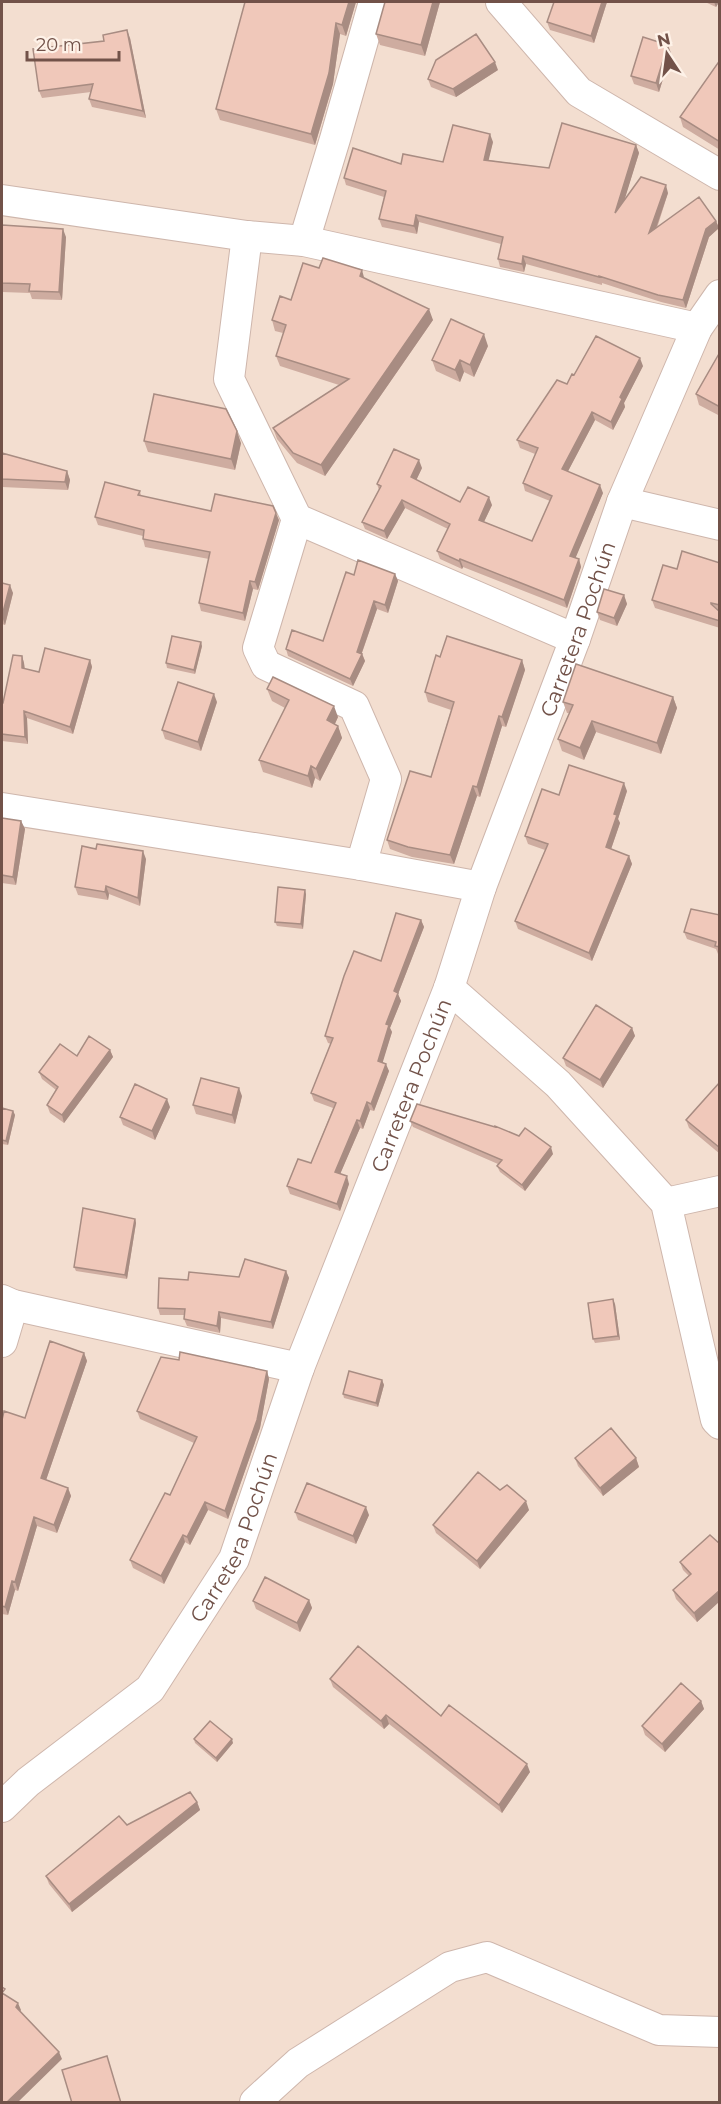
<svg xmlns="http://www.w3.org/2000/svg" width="721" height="2104" font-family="Montserrat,sans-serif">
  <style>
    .residential { fill: #f3ded0 }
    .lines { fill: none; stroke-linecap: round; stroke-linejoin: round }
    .minor-casing { stroke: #ceb6ac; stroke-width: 32 }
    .minor { stroke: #fff; stroke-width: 30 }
    .wall { fill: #ceaca0 }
    .shaded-wall { fill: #a88c82 }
    .building { fill: #f0c8ba; stroke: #a88c82; stroke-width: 1.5 }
    .labels { text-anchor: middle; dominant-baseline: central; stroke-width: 5; stroke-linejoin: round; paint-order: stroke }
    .street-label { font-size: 21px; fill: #725249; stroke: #fef2e8 }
  </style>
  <rect width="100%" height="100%" fill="#fbeee2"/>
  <!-- residential -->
  <path class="residential" d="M 2,2 L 719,2 L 719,2102 L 2,2102 Z"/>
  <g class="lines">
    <!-- minor casing -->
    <g class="minor-casing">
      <g id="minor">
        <path d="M 501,2 L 579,92 L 720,175"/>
        <path d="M 2,200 L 247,236 L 304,241 L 697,328"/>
        <path d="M 247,236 L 229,379 L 297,519 L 575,639"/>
        <path d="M 304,241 L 335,139 L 374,2"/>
        <path d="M 622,502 L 720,525"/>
        <path d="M 297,519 L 258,648 L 266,665 L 354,706 L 386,779 L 361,865"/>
        <path d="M 2,808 L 361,865 L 481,887"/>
        <path d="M 449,988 L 558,1084 L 666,1203 L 716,1420 L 720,1424"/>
        <path d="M 666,1203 L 720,1191"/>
        <path d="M 2,1300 L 13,1305 L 299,1368"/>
        <path d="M 2,1342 L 13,1305"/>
        <path id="s1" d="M 2,1807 L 28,1782 L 150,1689 L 234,1559 L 299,1368 L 449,988 L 481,887 L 575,639 L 622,502 L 697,328 L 720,295"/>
        <path d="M 255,2102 L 298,2063 L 450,1967 L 487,1957 L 659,2030 L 720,2032"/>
      </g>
    </g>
    <!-- minor -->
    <use href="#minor" class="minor"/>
  </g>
  <!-- wall -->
  <path class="wall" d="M 245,2 L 356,2 L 346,36 L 340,34 L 333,84 L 315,145 L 220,120 L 216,109 Z
    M 385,2 L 440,2 L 425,56 L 380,45 L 376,34 Z
    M 607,2 L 594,43 L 550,30 L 547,22 Z
    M 705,2 L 719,2 L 716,7 Z
    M 130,38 L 146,118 L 92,107 L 89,99 L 91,92 L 42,98 L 39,91 L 104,41 Z
    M 671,53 L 659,92 L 634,84 L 631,76 Z
    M 720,60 L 720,150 L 683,127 L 680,117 Z
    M 498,70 L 456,97 L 431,87 L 428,79 Z
    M 493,142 L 488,160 L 549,168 L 636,145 L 639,153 L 624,200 L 668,193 L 657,228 L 716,221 L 719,228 L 709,237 L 686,308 L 661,302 L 602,283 L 602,285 L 526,264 L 524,272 L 500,267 L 498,259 L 501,244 L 419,222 L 417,234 L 382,227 L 379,219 L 384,197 L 346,185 L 344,178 L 401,164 L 443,162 Z
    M 2,225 L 66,237 L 62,300 L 32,299 L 30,293 L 2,292 Z
    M 319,268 L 365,278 L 433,320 L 325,476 L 297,463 L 277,439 L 273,428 L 339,385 L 280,366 L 276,356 L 283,333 L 275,331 L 272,320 L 291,300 Z
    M 488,346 L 474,377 L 464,372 L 460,382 L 436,371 L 432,360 Z
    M 720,352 L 720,416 L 699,405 L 696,394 Z
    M 643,366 L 624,403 L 625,407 L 613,430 L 595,420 L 568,471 L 603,493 L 575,558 L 579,559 L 581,567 L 567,608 L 463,567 L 462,569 L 440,559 L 437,551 L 448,529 L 405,508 L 387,539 L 365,529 L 362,522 L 379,490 L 377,484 L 422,468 L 416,480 L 460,502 L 492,505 L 484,522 L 532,541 L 550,501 L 525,491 L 523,483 L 535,454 L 520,448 L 517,440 L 574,375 Z
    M 144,441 L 241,443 L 235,470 L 148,452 Z
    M 2,453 L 67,471 L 70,480 L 68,490 L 2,487 Z
    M 140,491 L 141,496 L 211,511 L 279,520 L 258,590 L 253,589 L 245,621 L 201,611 L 199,603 L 209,559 L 145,547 L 143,539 L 143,536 L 98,525 L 95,517 Z
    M 720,563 L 720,628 L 655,608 L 652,600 L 677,569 Z
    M 395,574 L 398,581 L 388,613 L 377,609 L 362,653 L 365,661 L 353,686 L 288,656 L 286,649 L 323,641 L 354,575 Z
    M 2,583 L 13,593 L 5,625 L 2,624 Z
    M 624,595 L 627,604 L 617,626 L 600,620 L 597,612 Z
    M 202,646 L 195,674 L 167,668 L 166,663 Z
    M 22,656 L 24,663 L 25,669 L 39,672 L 90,660 L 92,667 L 73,734 L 27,718 L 28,744 L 2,741 L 2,703 L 3,703 Z
    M 440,657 L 522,660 L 525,670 L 506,727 L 502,726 L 480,797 L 477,796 L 454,864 L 412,857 L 390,849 L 387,840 L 431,777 L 451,710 L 428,702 L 425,692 Z
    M 267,689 L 338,717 L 335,724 L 338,726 L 342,738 L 320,781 L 315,778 L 312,788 L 263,772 L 259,760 L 285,708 L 272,701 Z
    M 673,697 L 677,708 L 661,754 L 596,732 L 584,760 L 562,751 L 558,739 L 569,713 L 567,713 L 563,702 Z
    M 217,702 L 201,751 L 165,739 L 162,730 Z
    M 627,791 L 618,819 L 620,823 L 611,849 L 629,856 L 632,864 L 592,961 L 518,929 L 515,921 L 545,850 L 528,844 L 525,836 L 559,795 Z
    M 2,818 L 21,821 L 25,829 L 16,885 L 2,883 Z
    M 96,849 L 146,859 L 140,906 L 109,894 L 108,900 L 78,895 L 75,887 Z
    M 306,894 L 303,929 L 277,926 L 275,922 Z
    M 720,915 L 720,954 L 718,954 L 716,949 L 687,939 L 684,932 Z
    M 421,920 L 424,927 L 398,994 L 401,1001 L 390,1028 L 392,1032 L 382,1062 L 389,1071 L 374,1111 L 370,1110 L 363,1129 L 360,1128 L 340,1174 L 349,1184 L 340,1211 L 290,1194 L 287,1186 L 311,1163 L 333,1108 L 314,1101 L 311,1093 L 331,1044 L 328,1043 L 325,1036 L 381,961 Z
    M 632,1028 L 635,1036 L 603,1088 L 566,1066 L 563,1058 Z
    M 110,1050 L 113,1057 L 64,1123 L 50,1113 L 47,1105 L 56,1090 L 42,1079 L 39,1072 L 77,1056 Z
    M 720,1082 L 720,1154 L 689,1128 L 686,1120 Z
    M 242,1096 L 235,1124 L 196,1114 L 193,1105 Z
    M 170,1107 L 155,1140 L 123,1125 L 120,1117 Z
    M 2,1108 L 13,1111 L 15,1115 L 8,1145 L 2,1144 Z
    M 410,1121 L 553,1154 L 525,1191 L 500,1172 L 497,1166 L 498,1164 L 413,1127 Z
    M 135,1219 L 136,1223 L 127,1279 L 76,1271 L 74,1267 Z
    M 286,1271 L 289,1278 L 273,1329 L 221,1318 L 220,1333 L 187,1326 L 184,1319 L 184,1315 L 160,1315 L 158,1308 L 188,1280 L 239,1277 Z
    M 615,1304 L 620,1340 L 595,1343 L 593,1339 Z
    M 84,1353 L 87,1361 L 46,1480 L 68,1488 L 71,1496 L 57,1533 L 37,1526 L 18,1591 L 15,1590 L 8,1615 L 2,1614 L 2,1420 L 25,1418 Z
    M 179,1360 L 267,1371 L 269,1379 L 260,1428 L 228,1519 L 208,1510 L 190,1545 L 185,1542 L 164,1584 L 133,1568 L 130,1560 L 170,1495 L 194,1443 L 140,1419 L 137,1411 Z
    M 382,1380 L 384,1385 L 378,1407 L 344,1398 L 343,1394 Z
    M 575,1458 L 636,1458 L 639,1467 L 603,1496 L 578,1466 Z
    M 500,1490 L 529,1510 L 480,1569 L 436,1533 L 433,1525 Z
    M 295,1512 L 369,1515 L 356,1544 L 298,1520 Z
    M 720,1544 L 720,1601 L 697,1622 L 676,1599 L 673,1590 L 689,1576 L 683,1570 L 680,1562 Z
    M 309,1600 L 312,1608 L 300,1632 L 256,1609 L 253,1601 Z
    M 330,1679 L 530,1772 L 502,1813 L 389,1724 L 384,1729 L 333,1687 Z
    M 701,1701 L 704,1709 L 665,1752 L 645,1735 L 642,1726 Z
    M 194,1739 L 233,1743 L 217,1762 L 195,1743 Z
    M 197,1802 L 200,1810 L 72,1912 L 49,1884 L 46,1876 Z"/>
  <!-- shaded-wall -->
  <path class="shaded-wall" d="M 349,2 L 356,2 L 346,36 L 342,25 Z
    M 433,2 L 440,2 L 425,56 L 421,45 Z
    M 602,2 L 607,2 L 594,43 L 591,36 Z
    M 714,2 L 719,2 L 716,7 Z
    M 336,23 L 340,34 L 333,84 L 315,145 L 311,134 Z
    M 127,30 L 130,38 L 146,118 L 143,111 Z
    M 668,45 L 671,53 L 659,92 L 656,83 Z
    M 495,62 L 498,70 L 456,97 L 453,89 Z
    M 490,134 L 493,142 L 487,167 L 484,160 Z
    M 636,145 L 639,153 L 618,221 L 615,213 Z
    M 666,185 L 668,193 L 652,240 L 649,233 Z
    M 416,215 L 419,222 L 417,234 L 414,226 Z
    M 716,221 L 719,228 L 709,237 L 686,308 L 683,300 L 706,229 Z
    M 63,229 L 66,237 L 62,300 L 59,292 Z
    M 523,256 L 526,264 L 524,272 L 522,264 Z
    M 362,270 L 365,281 L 360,276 Z
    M 429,309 L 433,320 L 325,476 L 321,465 Z
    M 484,334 L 488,346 L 474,377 L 470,365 Z
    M 640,358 L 643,366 L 624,403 L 625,407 L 613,430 L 611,422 L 620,397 Z
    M 460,360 L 464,372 L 460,382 L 455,370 Z
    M 592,412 L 595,420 L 565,477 L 562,469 Z
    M 237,431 L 241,443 L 235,470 L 231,459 Z
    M 419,460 L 422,468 L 414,485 L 411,477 Z
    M 67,471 L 70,480 L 68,490 L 65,482 Z
    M 600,485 L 603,493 L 573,564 L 570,556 Z
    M 489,497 L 492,505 L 481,528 L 479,520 Z
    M 402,500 L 405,508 L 387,539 L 384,531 Z
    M 276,513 L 279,520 L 258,590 L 255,582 Z
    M 460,559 L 463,567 L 462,569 L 459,561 Z
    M 579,559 L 581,567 L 567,608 L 564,600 Z
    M 395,574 L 398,581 L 388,613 L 385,605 Z
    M 250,581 L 253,589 L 245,621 L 243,613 Z
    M 10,585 L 13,593 L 5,625 L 2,616 Z
    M 624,595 L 627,604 L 617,626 L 614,618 Z
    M 374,601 L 377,609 L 360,658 L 362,654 L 365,661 L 353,686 L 350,679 L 357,652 Z
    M 201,642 L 202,646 L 195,674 L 194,670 Z
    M 22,656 L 24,663 L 25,675 L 22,668 Z
    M 90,660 L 92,667 L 73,734 L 70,727 Z
    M 522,660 L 525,670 L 506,727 L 502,717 Z
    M 214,694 L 217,702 L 201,751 L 198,742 Z
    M 673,697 L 677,708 L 661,754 L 657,743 Z
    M 334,706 L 338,717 L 331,732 L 327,720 Z
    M 24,711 L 27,718 L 28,744 L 25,737 Z
    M 499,716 L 502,726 L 480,797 L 477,787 Z
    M 592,721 L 596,732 L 584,760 L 580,748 Z
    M 338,726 L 342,738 L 320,781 L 316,769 Z
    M 311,766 L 315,778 L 312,788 L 308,776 Z
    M 624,783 L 627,791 L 618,819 L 620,823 L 609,855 L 606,847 L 614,814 Z
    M 473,786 L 477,796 L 454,864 L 450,855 Z
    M 21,821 L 25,829 L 16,885 L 13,877 Z
    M 143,851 L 146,859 L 140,906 L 138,898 Z
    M 629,856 L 632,864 L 592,961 L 589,953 Z
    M 106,886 L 109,894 L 108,900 L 105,892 Z
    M 305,890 L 306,894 L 303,929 L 301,924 Z
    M 421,920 L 424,927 L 398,994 L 401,1001 L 390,1028 L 392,1032 L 381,1068 L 378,1061 L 394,991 Z
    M 632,1028 L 635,1036 L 603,1088 L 600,1080 Z
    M 110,1050 L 113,1057 L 64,1123 L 62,1115 Z
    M 386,1064 L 389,1071 L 374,1111 L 371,1104 Z
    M 239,1088 L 242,1096 L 235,1124 L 232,1115 Z
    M 167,1099 L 170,1107 L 155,1140 L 152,1131 Z
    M 367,1102 L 370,1110 L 363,1129 L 360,1121 Z
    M 13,1111 L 15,1115 L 8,1145 L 6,1141 Z
    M 357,1120 L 360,1128 L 338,1179 L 335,1172 Z
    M 551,1147 L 553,1154 L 525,1191 L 522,1185 Z
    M 347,1176 L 349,1184 L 340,1211 L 337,1204 Z
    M 135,1219 L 136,1223 L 127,1279 L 125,1275 Z
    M 286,1271 L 289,1278 L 273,1329 L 271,1322 Z
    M 613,1299 L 615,1304 L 620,1340 L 618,1336 Z
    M 219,1312 L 221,1318 L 220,1333 L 217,1326 Z
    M 84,1353 L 87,1361 L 44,1486 L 41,1478 Z
    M 267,1371 L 269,1379 L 260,1428 L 228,1519 L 225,1511 Z
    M 382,1380 L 384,1385 L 378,1407 L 376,1403 Z
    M 636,1458 L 639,1467 L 603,1496 L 600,1488 Z
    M 68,1488 L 71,1496 L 57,1533 L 54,1525 Z
    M 526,1501 L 529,1510 L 480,1569 L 477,1561 Z
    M 205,1502 L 208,1510 L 190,1545 L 187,1537 Z
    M 366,1507 L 369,1515 L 356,1544 L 353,1536 Z
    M 34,1517 L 37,1526 L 18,1591 L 15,1582 Z
    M 183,1535 L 185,1542 L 164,1584 L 161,1576 Z
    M 12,1581 L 15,1590 L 8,1615 L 5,1607 Z
    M 720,1590 L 720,1601 L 697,1622 L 694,1613 Z
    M 309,1600 L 312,1608 L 300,1632 L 297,1623 Z
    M 701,1701 L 704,1709 L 665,1752 L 662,1744 Z
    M 386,1715 L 389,1724 L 384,1729 L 381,1721 Z
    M 232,1739 L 233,1743 L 217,1762 L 216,1758 Z
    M 527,1764 L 530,1772 L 502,1813 L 499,1805 Z
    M 197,1802 L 200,1810 L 72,1912 L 69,1904 Z
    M 18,2003 L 21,2010 L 19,2014 L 16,2007 Z
    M 59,2052 L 62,2059 L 17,2103 L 6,2103 Z"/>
  <!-- building -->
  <path class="building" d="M 245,2 L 349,2 L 342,25 L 336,23 L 329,73 L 311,134 L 216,109 Z
    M 385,2 L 433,2 L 421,45 L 376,34 Z
    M 554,2 L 602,2 L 591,36 L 547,22 Z
    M 127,30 L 143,111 L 89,99 L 93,84 L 39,91 L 33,49 L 104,41 L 103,35 Z
    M 476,34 L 495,62 L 453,89 L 428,79 L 436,60 Z
    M 643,37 L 668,45 L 656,83 L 631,76 Z
    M 720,60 L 720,142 L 680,117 Z
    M 562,123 L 636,145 L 615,213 L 641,177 L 666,185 L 649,233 L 699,197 L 716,221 L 706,229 L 683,300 L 658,295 L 599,276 L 599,277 L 523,256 L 522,264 L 498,259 L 503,237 L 416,215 L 414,226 L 379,219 L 386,191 L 344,178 L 353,148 L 401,164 L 403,154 L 443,162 L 453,125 L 490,134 L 484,160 L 549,168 Z
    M 2,225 L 63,229 L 59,292 L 29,291 L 30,284 L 2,283 Z
    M 323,258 L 362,270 L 360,276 L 429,309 L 321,465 L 293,453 L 273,428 L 349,379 L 276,356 L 286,325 L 272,320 L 280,296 L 291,300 L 303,263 L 319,268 Z
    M 451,319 L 484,334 L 470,365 L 460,360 L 455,370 L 432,360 Z
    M 596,336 L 640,358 L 620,397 L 622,399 L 611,422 L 592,412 L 562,469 L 600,485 L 570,556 L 579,559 L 564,600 L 460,559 L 459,561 L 437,551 L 450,524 L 402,500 L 384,531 L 362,522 L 381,486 L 377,484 L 394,449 L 419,460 L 411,477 L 460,502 L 468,487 L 489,497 L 479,520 L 532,541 L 552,496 L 523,483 L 538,448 L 517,440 L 557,380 L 567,384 L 572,374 L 574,375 Z
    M 720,352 L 720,407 L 696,394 Z
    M 154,394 L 226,409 L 237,431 L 231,459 L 144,441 Z
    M 2,453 L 67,471 L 65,482 L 2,479 Z
    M 105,482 L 140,491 L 138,495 L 211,511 L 215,494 L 273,506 L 276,513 L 255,582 L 250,581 L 243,613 L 199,603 L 210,552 L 143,539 L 144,530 L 95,517 Z
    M 682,551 L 720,563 L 720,605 L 711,603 L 711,604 L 720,612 L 720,621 L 652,600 L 663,565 L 677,569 Z
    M 358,560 L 395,574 L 385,605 L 374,601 L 357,652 L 362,654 L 350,679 L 286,649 L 292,630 L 323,641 L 346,572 L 354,575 Z
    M 2,583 L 10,585 L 2,616 Z
    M 604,589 L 624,595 L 614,618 L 597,612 Z
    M 172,636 L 201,642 L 194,670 L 166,663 Z
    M 447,636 L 522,660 L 502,717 L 499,716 L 477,787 L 473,786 L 450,855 L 408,847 L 387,840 L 410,771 L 431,777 L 454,702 L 425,692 L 436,655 L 440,657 Z
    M 45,648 L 90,660 L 70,727 L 24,711 L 25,737 L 2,734 L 2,703 L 3,703 L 13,655 L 22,656 L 22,668 L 39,672 Z
    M 576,664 L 673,697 L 657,743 L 592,721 L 580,748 L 558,739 L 573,705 L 563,702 Z
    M 273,677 L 334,706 L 327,720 L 338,726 L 316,769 L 311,766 L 308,776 L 259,760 L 289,700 L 267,689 Z
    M 178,682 L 214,694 L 198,742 L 162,730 Z
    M 569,765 L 624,783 L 614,814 L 617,815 L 606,847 L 629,856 L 589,953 L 515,921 L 548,844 L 525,836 L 542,789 L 559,795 Z
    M 2,818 L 21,821 L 13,877 L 2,875 Z
    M 97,844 L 143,851 L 138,898 L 106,886 L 105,892 L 75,887 L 82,846 L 96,849 Z
    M 278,887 L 305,890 L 301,924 L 275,922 Z
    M 691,909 L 720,915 L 720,947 L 715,946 L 716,942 L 684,932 Z
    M 396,913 L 421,920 L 394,991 L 398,993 L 386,1024 L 389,1025 L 378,1061 L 386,1064 L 371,1104 L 367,1102 L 360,1121 L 357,1120 L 335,1172 L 347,1176 L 337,1204 L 287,1186 L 298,1159 L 311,1163 L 336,1103 L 311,1093 L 333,1038 L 325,1036 L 344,976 L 354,951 L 381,961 Z
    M 596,1005 L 632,1028 L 600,1080 L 563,1058 Z
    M 89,1036 L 110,1050 L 62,1115 L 47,1105 L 58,1087 L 39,1072 L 60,1044 L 77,1056 Z
    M 201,1078 L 239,1088 L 232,1115 L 193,1105 Z
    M 720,1082 L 720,1148 L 686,1120 Z
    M 135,1084 L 167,1099 L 152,1131 L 120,1117 Z
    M 417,1104 L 495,1127 L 495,1126 L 519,1136 L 525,1128 L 551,1147 L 522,1185 L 497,1166 L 502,1160 L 410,1121 Z
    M 2,1108 L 13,1111 L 6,1141 L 2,1140 Z
    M 83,1208 L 135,1219 L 125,1275 L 74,1267 Z
    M 245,1259 L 286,1271 L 271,1322 L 219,1312 L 217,1326 L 184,1319 L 185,1309 L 158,1308 L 159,1278 L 188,1280 L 189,1272 L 239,1277 Z
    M 613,1299 L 618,1336 L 593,1339 L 588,1303 Z
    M 50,1341 L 84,1353 L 41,1478 L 68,1488 L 54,1525 L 34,1517 L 15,1582 L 12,1581 L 5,1607 L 2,1606 L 2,1420 L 4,1411 L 25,1418 Z
    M 180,1352 L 267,1371 L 257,1420 L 225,1511 L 205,1502 L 187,1537 L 183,1535 L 161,1576 L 130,1560 L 165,1493 L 170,1495 L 197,1437 L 137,1411 L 161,1357 L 179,1360 Z
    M 349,1371 L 382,1380 L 376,1403 L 343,1394 Z
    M 611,1428 L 636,1458 L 600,1488 L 575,1458 Z
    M 478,1472 L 500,1490 L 507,1485 L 526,1501 L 477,1561 L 433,1525 Z
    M 307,1483 L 366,1507 L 353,1536 L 295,1512 Z
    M 710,1535 L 720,1544 L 720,1590 L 694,1613 L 673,1590 L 691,1574 L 680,1562 Z
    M 265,1577 L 309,1600 L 297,1623 L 253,1601 Z
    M 358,1646 L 441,1716 L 449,1705 L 527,1764 L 499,1805 L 386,1715 L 381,1721 L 330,1679 Z
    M 681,1683 L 701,1701 L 662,1744 L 642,1726 Z
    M 210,1721 L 232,1739 L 216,1758 L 194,1739 Z
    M 190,1792 L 197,1802 L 69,1904 L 46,1876 L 119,1816 L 127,1825 Z
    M 2,1987 L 5,1989 L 2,1993 L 18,2003 L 16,2007 L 59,2052 L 6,2103 L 2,2103 Z
    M 107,2056 L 121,2103 L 72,2103 L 62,2070 Z"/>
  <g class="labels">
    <!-- street labels -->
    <g class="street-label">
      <text stroke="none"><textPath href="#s1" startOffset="1336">Carretera Pochún</textPath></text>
      <text stroke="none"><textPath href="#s1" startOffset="850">Carretera Pochún</textPath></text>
      <text stroke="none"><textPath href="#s1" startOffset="364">Carretera Pochún</textPath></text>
    </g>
  </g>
  <!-- border -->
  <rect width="721" height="2104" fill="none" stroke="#725249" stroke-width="6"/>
  <!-- north arrow -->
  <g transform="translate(667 54) rotate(347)" stroke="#fef2e8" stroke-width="4.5" paint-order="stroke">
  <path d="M0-4.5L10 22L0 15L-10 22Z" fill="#725249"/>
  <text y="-9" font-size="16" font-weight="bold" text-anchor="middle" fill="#725249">N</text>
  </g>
  <!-- scale -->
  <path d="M27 51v9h92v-9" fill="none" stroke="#725249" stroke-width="3"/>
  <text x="36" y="51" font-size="18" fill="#725249" stroke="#fef2e8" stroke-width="4.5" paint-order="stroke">20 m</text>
</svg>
